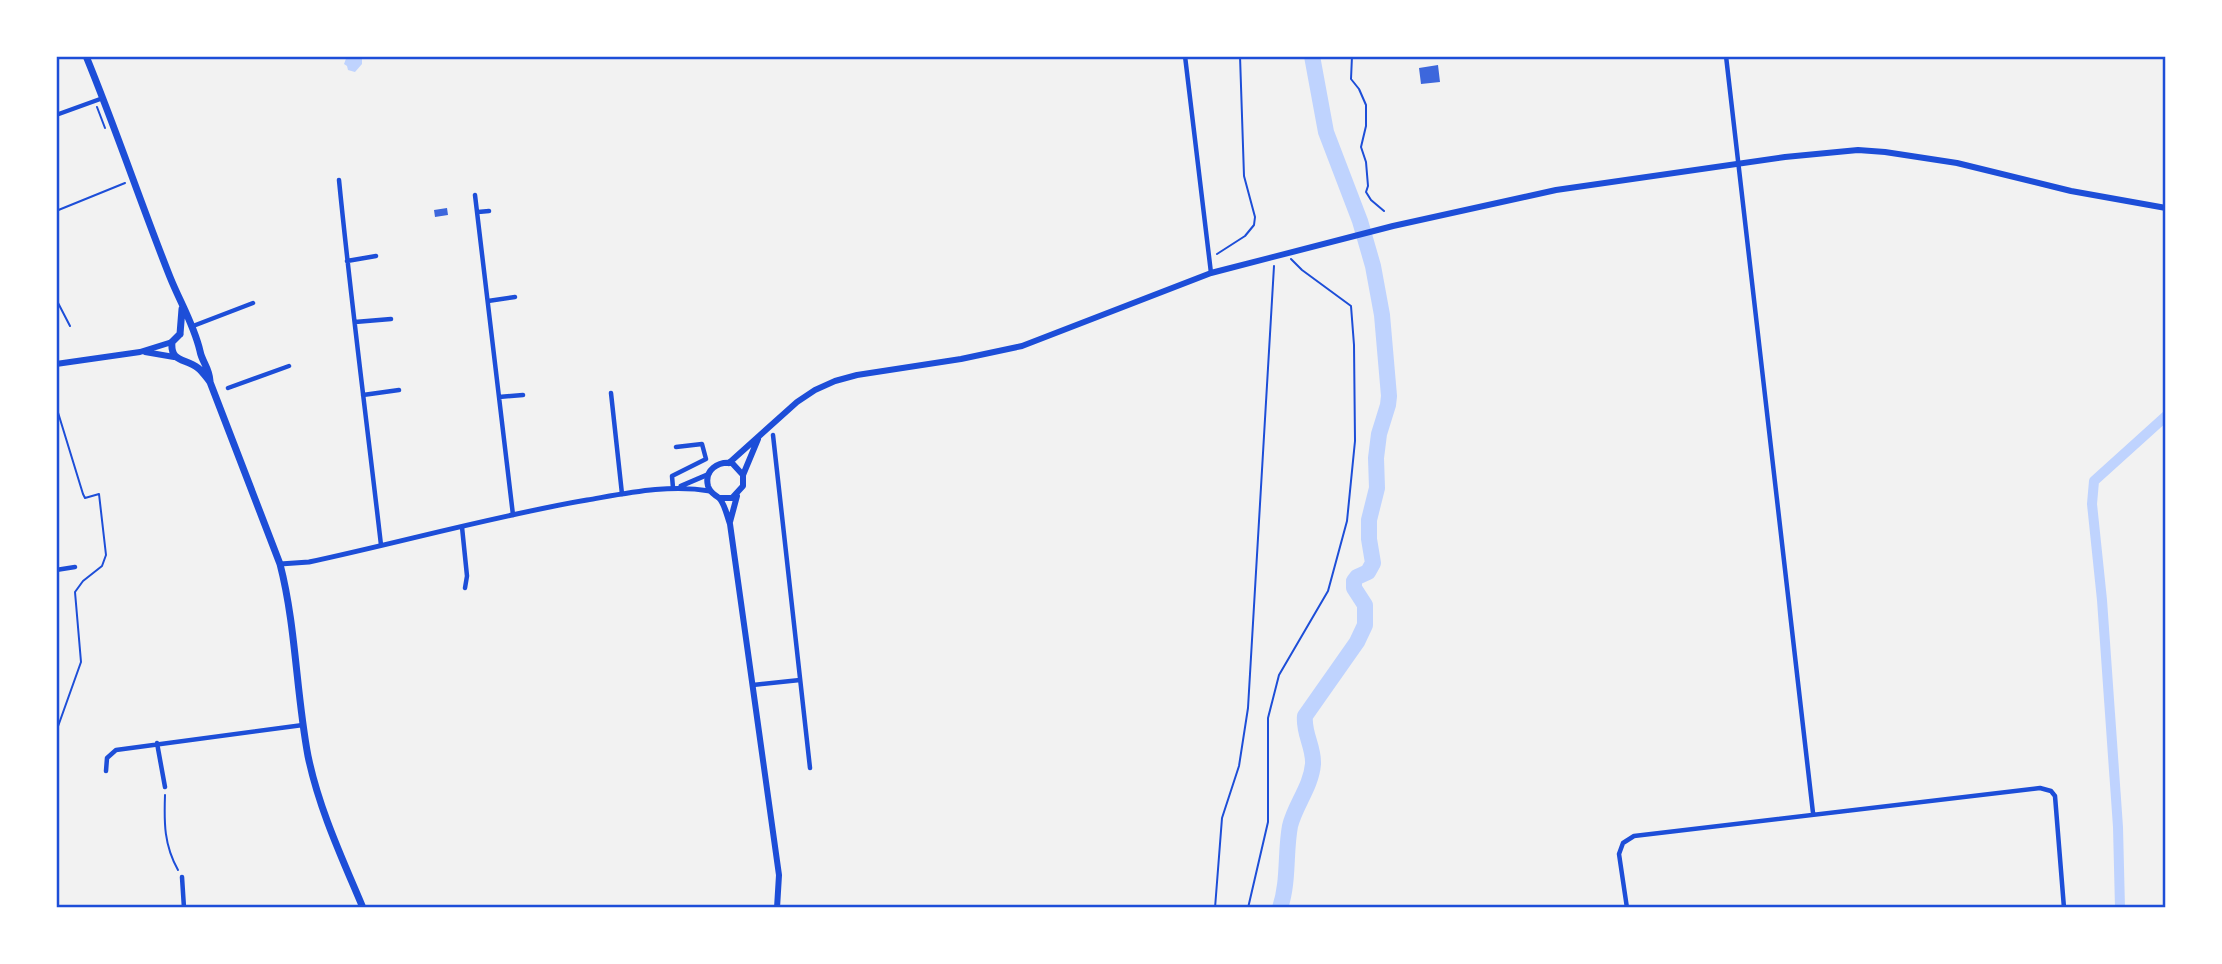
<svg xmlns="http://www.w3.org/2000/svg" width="2222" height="964" font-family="'Fira Sans',sans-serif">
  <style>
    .water { fill: #bfd3fe }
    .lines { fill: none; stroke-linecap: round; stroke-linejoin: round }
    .canal { stroke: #bfd3fe; stroke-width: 10 }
    .river { stroke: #bfd3fe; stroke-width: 16 }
    .building { fill: #3d67dc }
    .path { stroke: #1d4ed8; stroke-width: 2 }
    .minor { stroke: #1d4ed8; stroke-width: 4.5 }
    .tertiary { stroke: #1d4ed8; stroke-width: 5 }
    .secondary { stroke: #1d4ed8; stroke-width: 6 }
    .primary { stroke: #1d4ed8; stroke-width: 7 }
    .neatline { fill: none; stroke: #1d4ed8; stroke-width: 2.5 }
  </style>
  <rect width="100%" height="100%" fill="#f2f2f2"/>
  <!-- water -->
  <path class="water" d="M 347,56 L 358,56 L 362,59 L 362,64 L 355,72 L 348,70 L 347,66 L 344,64 Z"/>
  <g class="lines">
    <!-- canal -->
    <path class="canal" d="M 2120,908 L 2118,827 L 2102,600 L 2092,504 L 2094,481 L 2166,416"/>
    <!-- river -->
    <path class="river" d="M 1280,908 C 1289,881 1285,853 1290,826 C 1295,805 1311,787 1313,764 C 1314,747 1303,733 1305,716 L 1357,642 L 1365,625 L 1365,605 L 1354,588 L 1354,581 L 1357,577 L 1368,572 L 1373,563 L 1369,539 L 1369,520 L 1377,488 L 1376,458 L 1379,434 L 1388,405 L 1389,396 L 1382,315 L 1373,266 L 1360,221 L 1326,132 L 1312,56"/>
  </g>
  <!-- building -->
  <path class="building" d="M 1438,65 L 1440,82 L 1421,84 L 1419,68 Z
    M 447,208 L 448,215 L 435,217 L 434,210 Z"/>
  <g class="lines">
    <!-- path -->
    <path class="path" d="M 1352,56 L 1351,79 L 1359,89 L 1366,105 L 1366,126 L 1361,147 L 1366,162 L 1368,186 L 1366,192 L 1371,200 L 1384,211
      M 97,107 L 105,128
      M 56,211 L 125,183
      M 1217,254 L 1245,236 L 1254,225 L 1255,217 L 1244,176 L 1240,56
      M 56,299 L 70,326
      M 56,406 L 83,494 L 85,498 L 99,494 L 106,555 L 102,566 L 83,581 L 75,592 L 81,662 L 56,732
      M 165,795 C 164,823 164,845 178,870
      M 1215,908 L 1222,818 L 1239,766 L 1248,708 L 1274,266
      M 1248,908 L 1268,822 L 1268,718 L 1279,675 L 1328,591 L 1347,521 L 1355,441 L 1354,345 L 1351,306 L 1302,270 L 1291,259"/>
    <!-- minor -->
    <path class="minor" d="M 1185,56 L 1211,273
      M 1726,56 L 1813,813
      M 56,115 L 103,98
      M 339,180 C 351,302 367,423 381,545
      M 475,195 L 513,515
      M 478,212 L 489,211
      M 347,261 L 376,256
      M 488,301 L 515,297
      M 355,322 L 391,319
      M 193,326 L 253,303
      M 228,388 L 289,366
      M 611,393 L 622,494
      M 363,395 L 399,390
      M 499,397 L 523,395
      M 773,435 L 810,768
      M 673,488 L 672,476 L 706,459 L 702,444 L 676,447
      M 462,527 L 467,576 L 465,588
      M 56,570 L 75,567
      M 753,685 L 800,680
      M 157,743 L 165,787
      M 106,771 L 107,758 L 116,750 L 303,725
      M 182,877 L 184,908
      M 1627,908 L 1619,854 L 1623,843 L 1634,836 L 2040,788 L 2051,791 L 2055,796 L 2064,908"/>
    <!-- tertiary -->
    <path class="tertiary" d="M 681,486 L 709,474
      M 280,564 L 309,562 C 402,542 494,516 587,500 C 628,493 669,484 710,491"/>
    <!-- secondary -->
    <path class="secondary" d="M 145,352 L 174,357
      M 56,364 L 140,352 L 172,342
      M 729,463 L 797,402 L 815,390 L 835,381 L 857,375 L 961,359 L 1022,346 L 1211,273 L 1393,226 L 1556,190 L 1785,157 L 1858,150 L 1885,152 L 1957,163 L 2071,191 L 2166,208
      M 743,475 L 758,439
      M 720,498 L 732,498 L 743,486 L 743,475 L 732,463 C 718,461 704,470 708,486 C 710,493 714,494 719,498 C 725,504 727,516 730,524 L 779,875 L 777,908
      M 730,522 L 737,496"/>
    <!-- primary -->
    <path class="primary" d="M 86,56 C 116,129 141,204 170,277 C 180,302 194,325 200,351 C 202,362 209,367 210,381
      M 180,334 L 172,342 C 170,363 186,358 198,368 C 203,372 206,377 210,382 L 280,564 C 296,626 296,692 308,756 C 319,809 342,858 363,908
      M 180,334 L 182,309"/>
  </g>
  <!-- border -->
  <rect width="2222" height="964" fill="none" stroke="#ffffff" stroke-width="116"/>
  <rect x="58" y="58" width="2106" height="848" class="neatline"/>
</svg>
